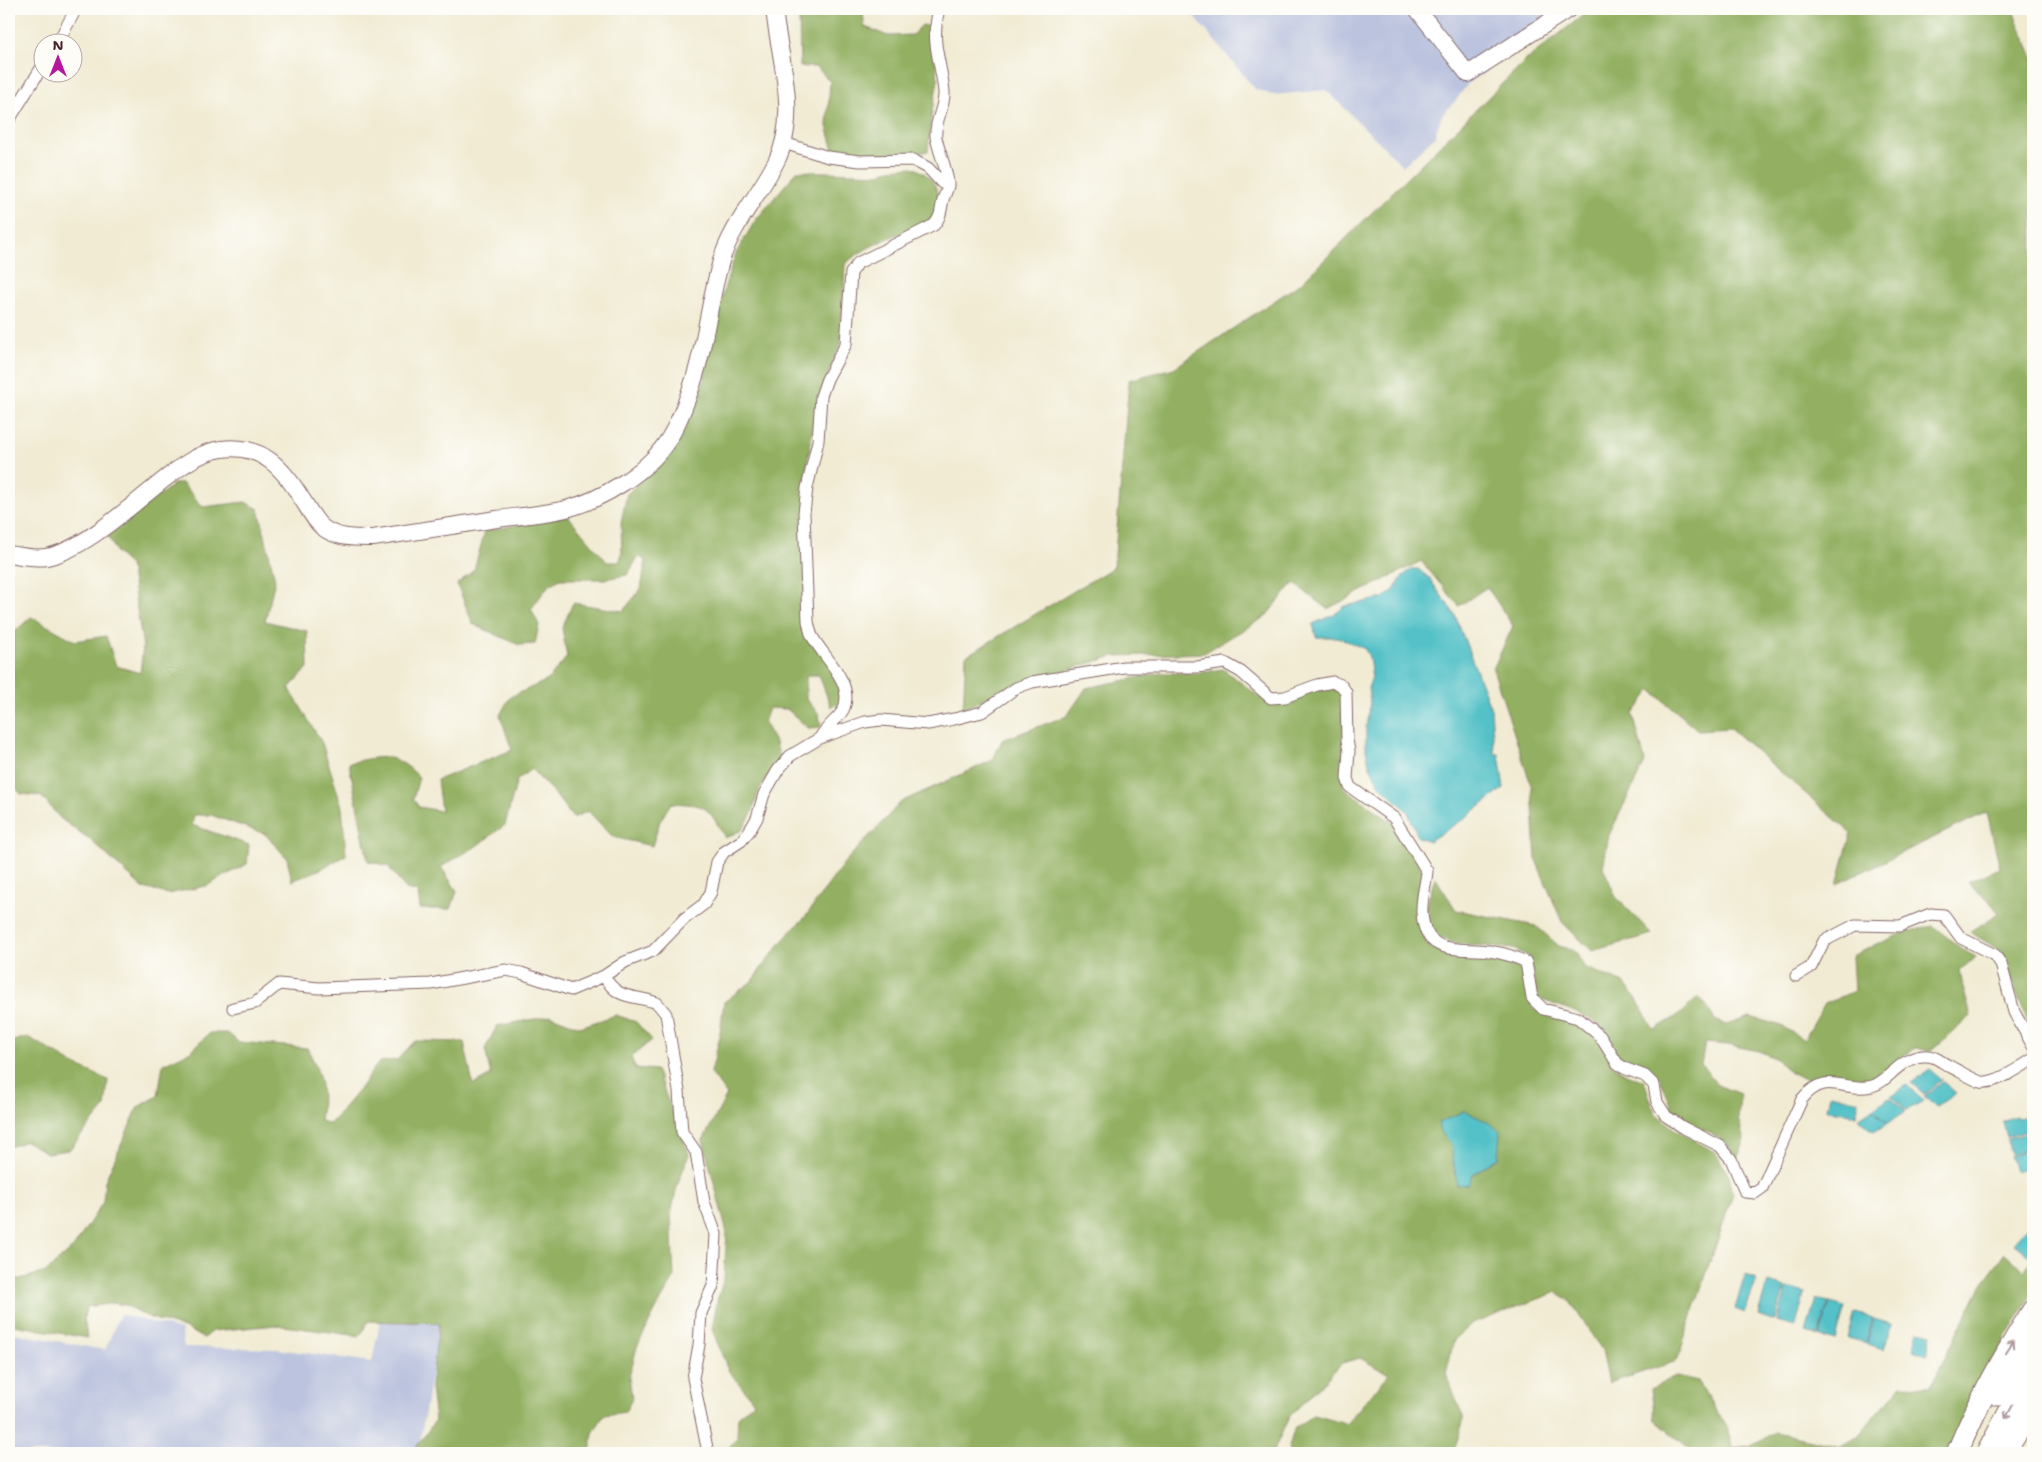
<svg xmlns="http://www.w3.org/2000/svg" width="2042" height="1462" font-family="'Shantell Sans',sans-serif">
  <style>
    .industrial { fill: #bbc3de }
    .forest { fill: #93b062; stroke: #6e6846; fill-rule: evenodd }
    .water { fill: #53c1c7; stroke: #4e7079 }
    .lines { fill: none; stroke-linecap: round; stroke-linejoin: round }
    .street-casing { stroke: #846666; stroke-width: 13 }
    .secondary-casing { stroke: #846666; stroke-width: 18 }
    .highway-casing { stroke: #846666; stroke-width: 23 }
    .street { stroke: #fff; stroke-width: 11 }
    .secondary { stroke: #fff; stroke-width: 16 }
    .highway { stroke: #fff; stroke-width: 21 }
    .oneway { stroke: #ae9aa0 }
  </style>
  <rect width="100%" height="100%" fill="#fdfcf7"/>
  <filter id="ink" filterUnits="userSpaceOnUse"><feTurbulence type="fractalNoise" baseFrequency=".02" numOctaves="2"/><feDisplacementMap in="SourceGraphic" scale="10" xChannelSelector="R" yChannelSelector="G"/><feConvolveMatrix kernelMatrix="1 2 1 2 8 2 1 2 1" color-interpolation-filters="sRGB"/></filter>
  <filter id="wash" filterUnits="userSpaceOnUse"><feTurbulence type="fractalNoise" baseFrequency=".0096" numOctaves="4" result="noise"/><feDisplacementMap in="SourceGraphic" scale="20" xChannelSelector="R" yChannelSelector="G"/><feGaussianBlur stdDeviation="1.12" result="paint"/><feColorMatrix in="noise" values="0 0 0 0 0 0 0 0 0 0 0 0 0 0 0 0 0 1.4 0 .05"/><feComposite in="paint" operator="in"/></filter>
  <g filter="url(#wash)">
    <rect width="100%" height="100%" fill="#f1ebd3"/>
    <!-- industrial -->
    <path class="industrial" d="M 1188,9 L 1582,9 L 1469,82 L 1457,99 L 1442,115 L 1435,136 L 1403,166 L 1326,90 L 1273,95 L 1255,89 Z
      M 120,1314 L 181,1330 L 184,1347 L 277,1349 L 372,1362 L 380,1321 L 440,1323 L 418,1453 L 9,1453 L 9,1332 L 105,1350 Z"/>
    <!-- forest -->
    <path class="forest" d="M 799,9 L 862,9 L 865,27 L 888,36 L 912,35 L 922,25 L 932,27 L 938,80 L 931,117 L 928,151 C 897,158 865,156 834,150 L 827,126 L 830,82 L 817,67 L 800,67 Z
      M 1591,9 L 2016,9 L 2015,16 L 2033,57 L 2033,1036 L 2001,951 L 1970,932 L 1999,913 L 1991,903 L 1967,882 L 2000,868 L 1987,812 L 1837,884 L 1851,833 L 1730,728 L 1698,730 L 1651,690 L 1633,714 L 1645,762 L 1609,835 L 1603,867 L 1616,897 L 1652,934 L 1592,951 L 1562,922 L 1536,860 L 1532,788 L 1493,669 L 1513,626 L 1487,587 L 1459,606 L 1421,561 L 1327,609 L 1294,583 L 1265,617 L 1204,653 L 1114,656 L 1007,688 L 963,709 L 966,656 L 1114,567 L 1129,380 L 1174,368 L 1301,283 L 1525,61 Z
      M 913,167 C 927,174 934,179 938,194 C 940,205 936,215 928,222 C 923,227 913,228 906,231 C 886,239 861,249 845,264 L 841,343 L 817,401 L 807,464 L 805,615 L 836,675 L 843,702 L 831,707 L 819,675 L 806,675 L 806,699 L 819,714 L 821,727 L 808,728 L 787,709 L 769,708 L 764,723 L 774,740 L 781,759 L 759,790 L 752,813 L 742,830 L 725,838 C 707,805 708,805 671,803 L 660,821 L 652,846 L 613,837 L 588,811 L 573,818 L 554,793 L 531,769 L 517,780 L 505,825 L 475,847 L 441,867 L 457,891 L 451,909 L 420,909 L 418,892 L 406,889 L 388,866 L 368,861 L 349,763 C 382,756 394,751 419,777 L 413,799 L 419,807 L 441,811 L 437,780 L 512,750 L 500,715 L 510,697 L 548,680 L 567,657 L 562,628 L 573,603 L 623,611 L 641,589 L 646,561 L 639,556 L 627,575 L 604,579 L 560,579 L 548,586 L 531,609 L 539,625 L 535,644 L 519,645 L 473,624 L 457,584 L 474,570 L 485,531 L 568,516 L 607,562 L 619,562 L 622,554 L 621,523 L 627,494 L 656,467 L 685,429 L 700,396 L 725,286 L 736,253 L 755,221 L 797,171 L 880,174 L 890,169 Z
      M 182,483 L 203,507 L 245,502 L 259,509 L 275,580 L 265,621 L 307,631 L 308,668 L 289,688 L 322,743 L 342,807 L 346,855 L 321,869 L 292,881 L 287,858 L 265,834 L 211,815 L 194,815 L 192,825 L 249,845 L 247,864 L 206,886 L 168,894 L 143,888 L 88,838 L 61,819 L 41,796 L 21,794 L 9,780 L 9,657 L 13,655 L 13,633 L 31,617 L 75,641 L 106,636 L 116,666 L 140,673 L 143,647 L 130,565 L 117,553 L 108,536 L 174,484 Z
      M 1223,669 L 1265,701 L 1293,701 L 1302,692 L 1337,686 L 1344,698 L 1343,787 L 1393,823 L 1423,871 L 1420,928 L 1428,945 L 1466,958 L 1501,959 L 1522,970 L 1532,1008 L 1571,1022 L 1589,1032 L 1604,1047 L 1611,1064 L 1626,1074 L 1644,1081 L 1655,1113 L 1674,1129 L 1716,1153 L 1729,1175 L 1733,1194 L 1677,1361 L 1609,1383 L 1602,1350 L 1569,1300 L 1557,1292 L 1472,1324 L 1454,1340 L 1446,1374 L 1464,1419 L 1453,1453 L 1290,1453 L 1288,1450 L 1295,1427 L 1314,1415 L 1346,1424 L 1389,1374 L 1360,1358 L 1342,1363 L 1289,1417 L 1274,1450 L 1276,1453 L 724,1453 L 737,1438 L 738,1417 L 754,1402 L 728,1370 L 712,1329 L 718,1297 L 724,1279 L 727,1233 L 703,1140 L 727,1095 L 711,1073 L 719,1040 L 724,1002 L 751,982 L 783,940 L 806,916 L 844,863 L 901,802 L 993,760 L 1002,740 L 1067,716 L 1086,688 L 1161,673 L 1200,673 ZM 1464,1111 L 1498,1158 L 1457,1185 L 1451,1144 L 1438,1123 Z
      M 1435,877 L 1456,910 L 1536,926 L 1559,946 L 1575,951 L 1584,967 L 1624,983 L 1636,998 L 1654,1030 L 1682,1013 L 1698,997 L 1704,1002 L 1715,1020 L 1726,1025 L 1750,1017 L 1782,1026 L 1804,1040 L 1825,1004 L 1854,991 L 1852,956 L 1905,932 L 1933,926 L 1963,950 L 1976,957 L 1960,970 L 1963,988 L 1971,1016 L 1932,1050 L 1915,1049 L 1901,1057 L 1876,1079 L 1863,1082 L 1829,1076 L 1808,1080 L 1790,1072 L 1775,1058 L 1759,1051 L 1729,1045 L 1705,1043 L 1701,1064 L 1717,1085 L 1740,1094 L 1738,1119 L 1745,1140 L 1737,1159 L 1728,1145 L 1710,1132 L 1689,1125 L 1674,1112 L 1660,1078 L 1645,1066 L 1622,1064 C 1612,1052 1616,1046 1610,1036 C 1599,1017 1557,1006 1537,998 L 1530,957 L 1514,949 L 1454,943 L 1434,935 L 1424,916 Z
      M 616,1015 L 636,1022 L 652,1040 L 631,1057 L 635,1068 L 656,1070 L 689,1154 L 677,1186 L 671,1215 L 674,1278 L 656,1309 L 637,1347 L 629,1377 L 632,1398 L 625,1412 L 604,1415 L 593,1433 L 590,1453 L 415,1453 L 417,1446 L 435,1421 L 431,1387 L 439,1323 L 368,1321 L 360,1336 L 276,1325 L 213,1331 L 204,1338 L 187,1329 L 148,1317 L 125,1305 L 114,1303 L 86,1307 L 84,1318 L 87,1338 L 9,1324 L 9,1279 L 20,1279 L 46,1272 L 74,1247 L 103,1202 L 105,1181 L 138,1107 L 158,1096 L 163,1064 L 191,1051 L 210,1033 L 228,1033 L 238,1042 L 307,1048 C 322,1076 324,1090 320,1121 L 330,1124 L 358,1091 L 379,1062 L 397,1060 L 415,1041 L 464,1042 L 473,1085 L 491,1075 L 485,1049 L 497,1026 L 551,1016 L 580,1027 Z
      M 28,1037 L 73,1064 L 108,1080 L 105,1107 L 69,1150 L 47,1153 L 26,1141 L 9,1147 L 9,1042 Z
      M 2005,1253 L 2024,1270 L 2033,1259 L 2033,1294 L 2013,1324 L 1948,1453 L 1695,1453 L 1655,1420 L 1651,1389 L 1676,1376 L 1698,1381 L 1727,1429 L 1733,1448 L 1749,1446 L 1776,1432 L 1841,1447 L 1858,1436 L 1901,1385 L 1931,1386 L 1983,1282 Z"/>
    <!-- water -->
    <path class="water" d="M 1411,569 L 1418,569 L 1429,578 L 1455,615 L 1491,709 L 1494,750 L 1495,754 L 1499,754 L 1504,788 L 1461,821 L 1429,841 L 1418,837 L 1408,812 L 1379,784 L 1370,767 L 1366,750 L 1366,727 L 1370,702 L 1368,688 L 1372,677 L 1369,657 L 1365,649 L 1338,637 L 1316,637 L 1313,624 L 1335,614 L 1345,606 L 1384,598 L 1394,590 L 1403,576 Z
      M 1930,1070 L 1942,1080 L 1924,1094 L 1911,1083 Z
      M 1943,1082 L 1956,1093 L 1937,1106 L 1924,1096 Z
      M 1907,1085 L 1923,1101 L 1907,1110 L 1891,1096 Z
      M 1830,1094 L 1859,1101 L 1856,1115 L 1827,1109 Z
      M 1889,1097 L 1906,1111 L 1874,1132 L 1858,1118 L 1872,1109 L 1887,1122 L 1874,1109 Z
      M 1464,1111 L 1486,1121 L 1500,1131 L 1498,1158 L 1473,1174 L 1469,1184 L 1457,1185 L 1451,1144 L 1440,1131 L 1438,1123 Z
      M 2016,1116 L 2018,1118 L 2028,1116 L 2031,1130 L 2006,1137 L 2002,1121 Z
      M 2032,1132 L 2033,1148 L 2011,1154 L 2007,1139 Z
      M 2033,1149 L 2033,1166 L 2015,1171 L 2010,1156 Z
      M 2026,1228 L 2033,1233 L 2033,1250 L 2029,1256 L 2013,1243 Z
      M 1745,1275 L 1756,1279 L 1745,1313 L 1735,1309 Z
      M 1768,1282 L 1785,1287 L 1775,1321 L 1758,1315 Z
      M 1787,1288 L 1805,1293 L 1795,1327 L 1777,1322 Z
      M 1816,1299 L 1829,1302 L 1819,1336 L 1806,1332 Z
      M 1830,1303 L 1845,1307 L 1836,1340 L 1820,1336 Z
      M 1855,1313 L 1873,1318 L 1866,1343 L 1848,1338 Z
      M 1874,1319 L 1891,1324 L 1884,1349 L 1867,1344 Z
      M 1918,1331 L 1932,1334 L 1927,1355 L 1913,1350 Z"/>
  </g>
  <g filter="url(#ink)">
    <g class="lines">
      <!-- street casing -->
      <g class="street-casing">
        <path id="street" d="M 58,42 L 76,9
          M 9,120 L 42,67
          M 784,143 L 828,157 L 860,161 L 913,160 L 928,168 L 942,183 L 948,185
          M 820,738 C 825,727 841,717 844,708 C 854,682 823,657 812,636 C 810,632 809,626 808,621 L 804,513 L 807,488 L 818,441 L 821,396 L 827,379 L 846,344 L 851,273 L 858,263 L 934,225 C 942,215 940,212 943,200 C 944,196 947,191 948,186 C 949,174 938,150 936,137 C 934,121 945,108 944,92 C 941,59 930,45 939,9
          M 604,976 C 618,1001 633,994 657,1003 L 666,1014 L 679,1091 L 682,1132 L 696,1152 L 704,1202 L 716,1234 L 713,1286 L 701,1313 L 699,1345 L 693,1378 L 708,1453
          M 1796,976 L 1811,967 L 1824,941 L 1855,925 L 1900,926 L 1930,914 L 1944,915 L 1961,938 L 1995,955 L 2001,964 L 2014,1012 L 2033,1046
          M 233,1008 L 255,1003 L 279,984 L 319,988 L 431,984 L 506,970 L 521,973 L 571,990 L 604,976 L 625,962 L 653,951 L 684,919 L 704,904 L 711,892 L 717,862 L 724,852 L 741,841 L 750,830 L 757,818 L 764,794 L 778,770 L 790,756 L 820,738 L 865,722 L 881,720 L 928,724 L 954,719 L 982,712 L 1016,688 L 1032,682 L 1124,667 L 1197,667 L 1225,663 L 1241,672 L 1271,698 L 1285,697 L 1317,685 L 1333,682 L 1341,685 L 1346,692 L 1347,740 L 1349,751 L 1347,778 L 1350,787 L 1394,818 L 1427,871 C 1426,884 1421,899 1422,913 C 1425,957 1458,947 1489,951 C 1502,953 1514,956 1526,962 L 1532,998 L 1543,1009 L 1578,1018 L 1600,1036 L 1617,1063 L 1624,1068 L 1645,1076 L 1654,1085 L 1657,1102 L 1666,1116 L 1684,1128 L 1720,1146 L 1731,1159 L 1745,1192 L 1755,1193 L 1762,1188 L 1802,1099 C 1827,1069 1843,1093 1872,1086 C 1887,1083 1899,1058 1923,1056 C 1933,1055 1939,1060 1947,1065 C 1956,1069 1973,1080 1981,1082 C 1996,1084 2021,1067 2033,1059"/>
      </g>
      <!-- secondary casing -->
      <g class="secondary-casing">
        <path id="secondary" d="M 1417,9 L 1468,74 L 1569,9
          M 9,554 C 21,556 34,559 46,557 C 83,551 135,502 166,478 C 183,465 200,452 222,449 C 262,444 283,468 302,499 C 308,508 314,520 322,527 C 337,539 356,538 373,538 C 414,532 456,525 497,519 C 520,516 544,514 566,509 C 601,500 646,473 666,443 C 676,429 683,411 689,394 C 705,351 708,305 721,261 C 732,225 759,195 776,162 C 800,115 779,58 774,9"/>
      </g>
      <!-- highway casing -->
      <g class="highway-casing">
        <path id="highway" d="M 1998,1395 L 2033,1339
          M 1957,1453 C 1978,1402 2003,1357 2033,1310
          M 1987,1453 L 2014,1403 L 2033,1372
          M 2004,1453 L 2033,1408"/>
      </g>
      <!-- street -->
      <use href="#street" class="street"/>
      <!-- secondary -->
      <use href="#secondary" class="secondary"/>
      <!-- highway -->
      <use href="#highway" class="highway"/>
    </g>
    <!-- one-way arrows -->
    <defs><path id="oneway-shaft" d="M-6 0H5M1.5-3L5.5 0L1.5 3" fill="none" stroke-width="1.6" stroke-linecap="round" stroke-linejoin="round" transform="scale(1.25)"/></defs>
    <g class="oneway">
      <use href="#oneway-shaft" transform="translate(2010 1347) rotate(-57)"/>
      <use href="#oneway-shaft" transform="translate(2009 1412) rotate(119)"/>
    </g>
  </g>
  <!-- margin -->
  <rect width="2042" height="1462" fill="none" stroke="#fdfcf7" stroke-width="30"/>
  <!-- north arrow -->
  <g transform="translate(58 58)"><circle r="24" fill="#fdfcf7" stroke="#b5a4a5"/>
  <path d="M0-4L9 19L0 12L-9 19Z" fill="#b5179e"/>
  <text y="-8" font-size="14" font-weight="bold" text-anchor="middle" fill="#4a1f2b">N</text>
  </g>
</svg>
